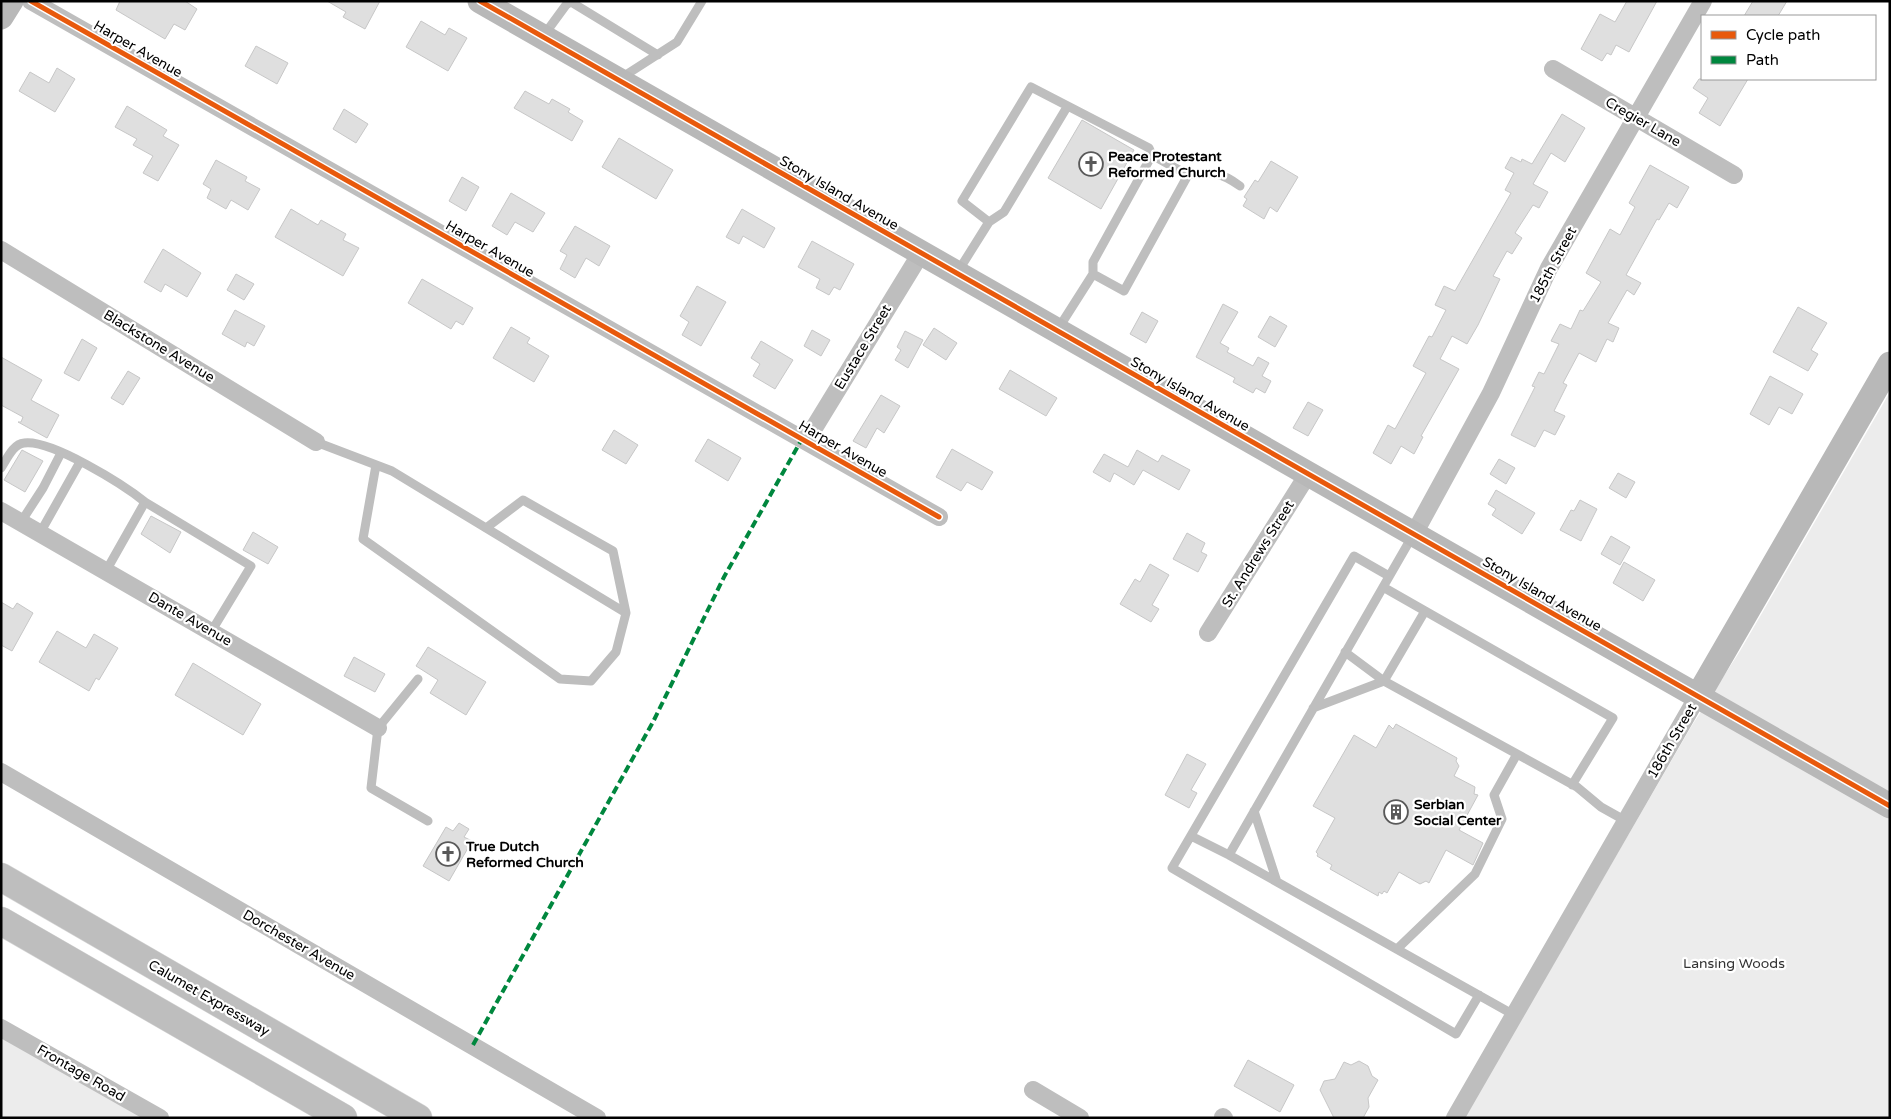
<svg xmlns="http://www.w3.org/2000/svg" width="1891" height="1119" font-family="'Varela Round',sans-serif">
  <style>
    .green { fill: #ececec }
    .building { fill: #dfdfdf; stroke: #c7c7c7 }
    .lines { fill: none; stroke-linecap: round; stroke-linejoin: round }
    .highway-casing { stroke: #dbdbdb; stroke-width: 29 }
    .lane { stroke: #bebebe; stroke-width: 9 }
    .street { stroke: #bebebe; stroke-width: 18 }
    .secondary { stroke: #b8b8b8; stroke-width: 25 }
    .highway { stroke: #bebebe; stroke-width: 28 }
    .quiet { stroke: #00873e; stroke-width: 4; stroke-dasharray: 8 4; stroke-linecap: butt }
    .cycleway-casing { stroke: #fff; stroke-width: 8 }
    .cycleway { stroke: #e8590c; stroke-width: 5 }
    .labels { text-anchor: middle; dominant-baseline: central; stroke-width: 4.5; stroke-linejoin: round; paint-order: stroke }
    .street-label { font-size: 14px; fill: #000; stroke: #fff }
    .poi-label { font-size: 14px; font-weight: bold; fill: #000; stroke: #fff; text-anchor: start }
    .park-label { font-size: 14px; fill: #333; stroke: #fff }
  </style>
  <rect width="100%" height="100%" fill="#fff"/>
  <!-- green -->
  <path class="green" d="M 1890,392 L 1890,1118 L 1464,1118 L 1691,727 L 1740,651 Z
    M 1,1033 L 149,1118 L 1,1118 Z"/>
  <!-- building -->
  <path class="building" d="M 120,1 L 185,1 L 197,9 L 185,30 L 174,24 L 165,39 L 116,10 Z
    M 327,1 L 380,1 L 365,29 L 343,17 L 346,12 Z
    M 1627,1 L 1657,1 L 1629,52 L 1616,45 L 1611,55 L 1607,53 L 1602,61 L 1581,49 L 1600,14 L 1615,22 Z
    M 1753,1 L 1787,1 L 1778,16 L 1744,16 Z
    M 421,21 L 445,35 L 449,28 L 467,38 L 448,71 L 406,47 Z
    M 256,46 L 288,63 L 277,84 L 245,66 Z
    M 57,68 L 75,79 L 55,112 L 19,91 L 30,72 L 49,83 Z
    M 1699,79 L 1748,79 L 1720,126 L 1699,113 L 1708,98 L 1693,88 Z
    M 525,91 L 549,104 L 552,99 L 570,109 L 568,112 L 583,121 L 572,141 L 514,108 Z
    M 127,106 L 167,130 L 163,136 L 179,145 L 158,181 L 143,173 L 153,156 L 133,145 L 137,139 L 115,127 Z
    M 344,109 L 368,124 L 356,143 L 333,129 Z
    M 1562,114 L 1585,128 L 1565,162 L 1551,153 L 1533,184 L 1548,192 L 1539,208 L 1533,205 L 1515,233 L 1522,238 L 1512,254 L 1507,251 L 1493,276 L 1500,279 L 1478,325 L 1467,344 L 1452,336 L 1440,359 L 1459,369 L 1421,436 L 1423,437 L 1414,454 L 1401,446 L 1391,464 L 1373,453 L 1388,425 L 1395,429 L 1426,373 L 1413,366 L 1429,336 L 1432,337 L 1446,310 L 1435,305 L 1444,286 L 1455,291 L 1511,193 L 1505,190 L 1514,173 L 1505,168 L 1511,157 L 1521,162 L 1522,159 L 1532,164 Z
    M 1082,120 L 1134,150 L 1101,209 L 1048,178 Z
    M 619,138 L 673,170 L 656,199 L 602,167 Z
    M 216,160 L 247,177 L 245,181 L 260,189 L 248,210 L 231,200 L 226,209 L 207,198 L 211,189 L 203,184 Z
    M 1271,161 L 1298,177 L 1277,212 L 1270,207 L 1264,219 L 1243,206 L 1247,199 L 1244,197 L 1255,180 L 1258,182 Z
    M 1650,165 L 1689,187 L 1677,208 L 1669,203 L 1659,220 L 1657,219 L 1626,275 L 1641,283 L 1634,295 L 1627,290 L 1608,323 L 1619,328 L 1613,342 L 1607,339 L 1596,362 L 1579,353 L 1563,383 L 1567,385 L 1554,411 L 1565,416 L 1555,435 L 1544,430 L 1535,447 L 1511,435 L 1535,387 L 1532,386 L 1539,372 L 1544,374 L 1559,344 L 1551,341 L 1560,324 L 1571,329 L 1580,310 L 1583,311 L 1601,282 L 1586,273 L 1610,229 L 1620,235 L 1635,207 L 1629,203 Z
    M 462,177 L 479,187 L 466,211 L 449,201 Z
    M 511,193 L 545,213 L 533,232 L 515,222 L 507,235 L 492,226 Z
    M 291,209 L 318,225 L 321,220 L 346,234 L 343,240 L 359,248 L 343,276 L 275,237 Z
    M 742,209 L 775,228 L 764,248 L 743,236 L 739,244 L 726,237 Z
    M 575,226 L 610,246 L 599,266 L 586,258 L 575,278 L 560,269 L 567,255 L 560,251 Z
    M 812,241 L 854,264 L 840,290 L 834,287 L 829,295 L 816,288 L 820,279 L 798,267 Z
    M 163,249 L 201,273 L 187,297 L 165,284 L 161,292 L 144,282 Z
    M 236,274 L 254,284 L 244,300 L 227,290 Z
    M 422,279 L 473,308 L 463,325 L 456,321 L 451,329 L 408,303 Z
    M 697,286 L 726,302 L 701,346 L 682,335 L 689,322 L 680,316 Z
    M 1223,304 L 1238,312 L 1220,343 L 1229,348 L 1227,352 L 1253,366 L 1258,357 L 1269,363 L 1262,376 L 1271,381 L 1265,393 L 1256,388 L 1253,393 L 1233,382 L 1235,378 L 1196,357 Z
    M 1798,307 L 1827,323 L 1811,350 L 1818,354 L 1808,371 L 1773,352 Z
    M 235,310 L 265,326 L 254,346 L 247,342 L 245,347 L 222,334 Z
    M 1142,312 L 1158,321 L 1146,343 L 1130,334 Z
    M 1270,316 L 1287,326 L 1275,347 L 1258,337 Z
    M 511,327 L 530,338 L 527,343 L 549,356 L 534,382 L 493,358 Z
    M 934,328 L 957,343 L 946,360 L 923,345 Z
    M 812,330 L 830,340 L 821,356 L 804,346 Z
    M 905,331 L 923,340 L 908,368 L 895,360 L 901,350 L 897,347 Z
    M 82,339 L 97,348 L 79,381 L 64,373 Z
    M 761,341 L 793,360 L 775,389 L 753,376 L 760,364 L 751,358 Z
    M 1,357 L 42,380 L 31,400 L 59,415 L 47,438 L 18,422 L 21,422 L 23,417 L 1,405 Z
    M 1010,370 L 1057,398 L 1046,416 L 999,389 Z
    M 128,371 L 140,378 L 123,405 L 111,398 Z
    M 1770,376 L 1803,394 L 1792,414 L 1779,407 L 1769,425 L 1750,414 Z
    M 881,395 L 900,406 L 884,433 L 877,428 L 866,448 L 853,441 Z
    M 1308,402 L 1323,410 L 1308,436 L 1293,428 Z
    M 614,430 L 638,445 L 626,464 L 602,450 Z
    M 708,439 L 741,458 L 728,481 L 695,461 Z
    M 952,449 L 993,472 L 982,490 L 967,482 L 961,491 L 936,477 Z
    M 22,450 L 43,461 L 25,492 L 4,480 Z
    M 1137,450 L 1158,462 L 1162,455 L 1190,470 L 1179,490 L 1143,470 L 1134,485 L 1114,473 L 1110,482 L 1093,472 L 1104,454 L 1128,467 Z
    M 1499,459 L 1515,468 L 1506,484 L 1490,474 Z
    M 1618,473 L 1635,482 L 1626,498 L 1609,488 Z
    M 1496,490 L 1535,513 L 1522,534 L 1492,515 L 1496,509 L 1488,504 Z
    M 1580,500 L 1597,509 L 1581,541 L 1560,530 L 1571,510 L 1574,511 Z
    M 151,516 L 181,532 L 170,553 L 141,534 Z
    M 253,532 L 278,547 L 268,564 L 243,550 Z
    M 1187,533 L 1205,543 L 1201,552 L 1207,555 L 1198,572 L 1173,559 Z
    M 1611,536 L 1630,547 L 1620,565 L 1601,554 Z
    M 1624,562 L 1655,580 L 1643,601 L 1613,583 Z
    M 1150,564 L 1169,575 L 1152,605 L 1159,609 L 1151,622 L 1120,604 L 1135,579 L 1140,582 Z
    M 1,602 L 13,609 L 17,603 L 33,613 L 12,651 L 1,645 Z
    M 57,631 L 86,648 L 94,634 L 118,648 L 99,680 L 96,678 L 89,691 L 39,662 Z
    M 428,647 L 486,682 L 466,715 L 430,693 L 438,680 L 416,666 Z
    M 354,657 L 385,674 L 375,692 L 344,676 Z
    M 193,663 L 261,704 L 243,735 L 175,695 Z
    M 1396,724 L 1457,758 L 1456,761 L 1459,766 L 1454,776 L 1475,787 L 1474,794 L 1478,795 L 1459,830 L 1483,843 L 1473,865 L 1446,850 L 1429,883 L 1426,881 L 1420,884 L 1399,872 L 1387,893 L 1384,891 L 1382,894 L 1379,892 L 1378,896 L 1330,869 L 1332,865 L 1317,856 L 1318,854 L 1316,852 L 1335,818 L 1313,806 L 1354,735 L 1376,748 L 1389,725 L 1393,729 Z
    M 1187,754 L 1206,764 L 1191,790 L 1197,793 L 1189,808 L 1165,795 Z
    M 459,823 L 469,829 L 464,837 L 472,841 L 449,881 L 423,866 L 446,827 L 453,831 Z
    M 1248,1060 L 1294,1085 L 1280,1112 L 1234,1086 Z
    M 1359,1061 L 1368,1066 L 1372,1076 L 1378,1080 L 1368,1098 L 1369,1107 L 1363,1118 L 1334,1118 L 1320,1090 L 1324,1081 L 1335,1079 L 1344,1062 L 1351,1065 Z"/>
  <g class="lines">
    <!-- highway casing -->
    <g class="highway-casing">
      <path id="highway" d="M 1,877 L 418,1118
        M 1,921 L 343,1118"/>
    </g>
    <!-- lane -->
    <path class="lane" d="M 544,35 L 566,5 L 571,2 L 658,55
      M 621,78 L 677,42 L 702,1
      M 1188,175 C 1211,171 1221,172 1240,186
      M 989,222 L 962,201 L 1031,87 L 1149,148 L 1152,155 L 1188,175 L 1124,291 L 1093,274
      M 957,273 L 989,222 L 1004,212 L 1067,107
      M 1058,329 L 1093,274 L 1093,262 L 1152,155
      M 316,442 L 392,471 L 626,613
      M 376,465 L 363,539 L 560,679 L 591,681 L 616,652 L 626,613 L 613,551 L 523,500 L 486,528
      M 1,468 C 7,459 13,444 24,443 C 51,439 124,485 145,502
      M 21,522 L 43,488 L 61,453
      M 40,533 L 80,462
      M 106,571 L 145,502 L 251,566 L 211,632
      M 1389,576 L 1354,556 L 1172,868 L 1456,1034 L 1479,995
      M 1383,587 L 1613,718 L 1572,785
      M 1345,652 L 1384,681 L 1425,611
      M 418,679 L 378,728 L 371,788 L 428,821
      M 1313,708 L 1384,681 L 1577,787 L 1601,807 L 1626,821
      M 1254,811 L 1277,882
      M 1191,836 L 1229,855 L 1413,535
      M 1229,855 L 1514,1015
      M 1397,949 L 1475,874 L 1502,819 L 1494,795 L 1517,754"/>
    <!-- street -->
    <path class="street" d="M 31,1 L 939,517
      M 1553,69 L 1734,175
      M 1,250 L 316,442
      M 806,441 L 921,253
      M 1,511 L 378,728
      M 1414,534 L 1491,393 L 1549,268 L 1703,1
      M 1208,633 L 1308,474
      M 1,772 L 597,1118
      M 1,1028 L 160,1118
      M 1033,1090 L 1080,1118
      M 1223,1117 L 1224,1118
      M 1455,1118 L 1698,696"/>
    <!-- secondary -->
    <path class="secondary" d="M 480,1 L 1890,806
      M 1,17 L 11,1
      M 1698,696 L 1890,364"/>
    <!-- highway -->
    <use href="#highway" class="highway"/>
    <!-- quiet -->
    <path class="quiet" d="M 473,1045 L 653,722 L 724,577 L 802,439"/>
    <!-- cycleway casing -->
    <g class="cycleway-casing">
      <path id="cycleway" d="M 31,1 L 939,517
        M 480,1 L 1890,806"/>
    </g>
    <!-- cycleway -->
    <use href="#cycleway" class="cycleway"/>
  </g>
  <!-- icons -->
  <defs>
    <g id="church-ring" transform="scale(1.25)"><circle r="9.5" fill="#fff" stroke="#595959" stroke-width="1.5"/><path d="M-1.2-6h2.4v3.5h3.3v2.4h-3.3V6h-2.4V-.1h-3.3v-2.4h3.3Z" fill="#595959"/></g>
    <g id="building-ring" transform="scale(1.25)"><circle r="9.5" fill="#fff" stroke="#595959" stroke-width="1.5"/><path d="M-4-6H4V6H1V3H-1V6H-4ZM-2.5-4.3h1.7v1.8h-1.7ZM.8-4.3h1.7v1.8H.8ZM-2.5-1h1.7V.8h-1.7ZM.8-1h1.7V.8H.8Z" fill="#595959"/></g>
  </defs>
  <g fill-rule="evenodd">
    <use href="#church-ring" x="1091" y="164"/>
    <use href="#building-ring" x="1396" y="812"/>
    <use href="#church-ring" x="448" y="854"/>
  </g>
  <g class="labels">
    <!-- street labels -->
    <g class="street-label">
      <text transform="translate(138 49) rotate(30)">Harper Avenue</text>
      <text transform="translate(1643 122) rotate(30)">Cregier Lane</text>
      <text transform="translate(839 193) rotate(30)">Stony Island Avenue</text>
      <text transform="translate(490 249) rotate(30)">Harper Avenue</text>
      <text transform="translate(1553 265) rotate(-62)">185th Street</text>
      <text transform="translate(159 346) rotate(31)">Blackstone Avenue</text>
      <text transform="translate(863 347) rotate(-59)">Eustace Street</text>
      <text transform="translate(1190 394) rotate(30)">Stony Island Avenue</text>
      <text transform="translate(843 449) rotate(30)">Harper Avenue</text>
      <text transform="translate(1258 554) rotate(-58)">St. Andrews Street</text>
      <text transform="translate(1542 594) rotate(30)">Stony Island Avenue</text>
      <text transform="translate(190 619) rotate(30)">Dante Avenue</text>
      <text transform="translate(1672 741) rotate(-60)">186th Street</text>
      <text transform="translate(299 945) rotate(30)">Dorchester Avenue</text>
      <text transform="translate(209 998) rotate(30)">Calumet Expressway</text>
      <text transform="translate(81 1073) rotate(30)">Frontage Road</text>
    </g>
    <!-- poi labels -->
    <g class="poi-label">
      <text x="1108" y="156">Peace Protestant<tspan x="1108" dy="16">Reformed Church</tspan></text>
      <text x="1414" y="804">Serbian<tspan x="1414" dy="16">Social Center</tspan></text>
      <text x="466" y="846">True Dutch<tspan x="466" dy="16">Reformed Church</tspan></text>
    </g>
    <!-- park labels -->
    <g class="park-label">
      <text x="1734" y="963">Lansing Woods</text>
    </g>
  </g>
  <!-- border -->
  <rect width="1891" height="1119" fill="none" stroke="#000000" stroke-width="5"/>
  <!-- legend -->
  <rect x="1701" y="15" width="175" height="65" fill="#ffffff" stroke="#999999"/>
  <rect x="1711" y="31" width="25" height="8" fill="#e8590c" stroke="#999999"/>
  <text x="1746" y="40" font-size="15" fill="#000000">Cycle path</text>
  <rect x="1711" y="56" width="25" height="8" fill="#00873e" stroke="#999999"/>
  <text x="1746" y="65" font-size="15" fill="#000000">Path</text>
</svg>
